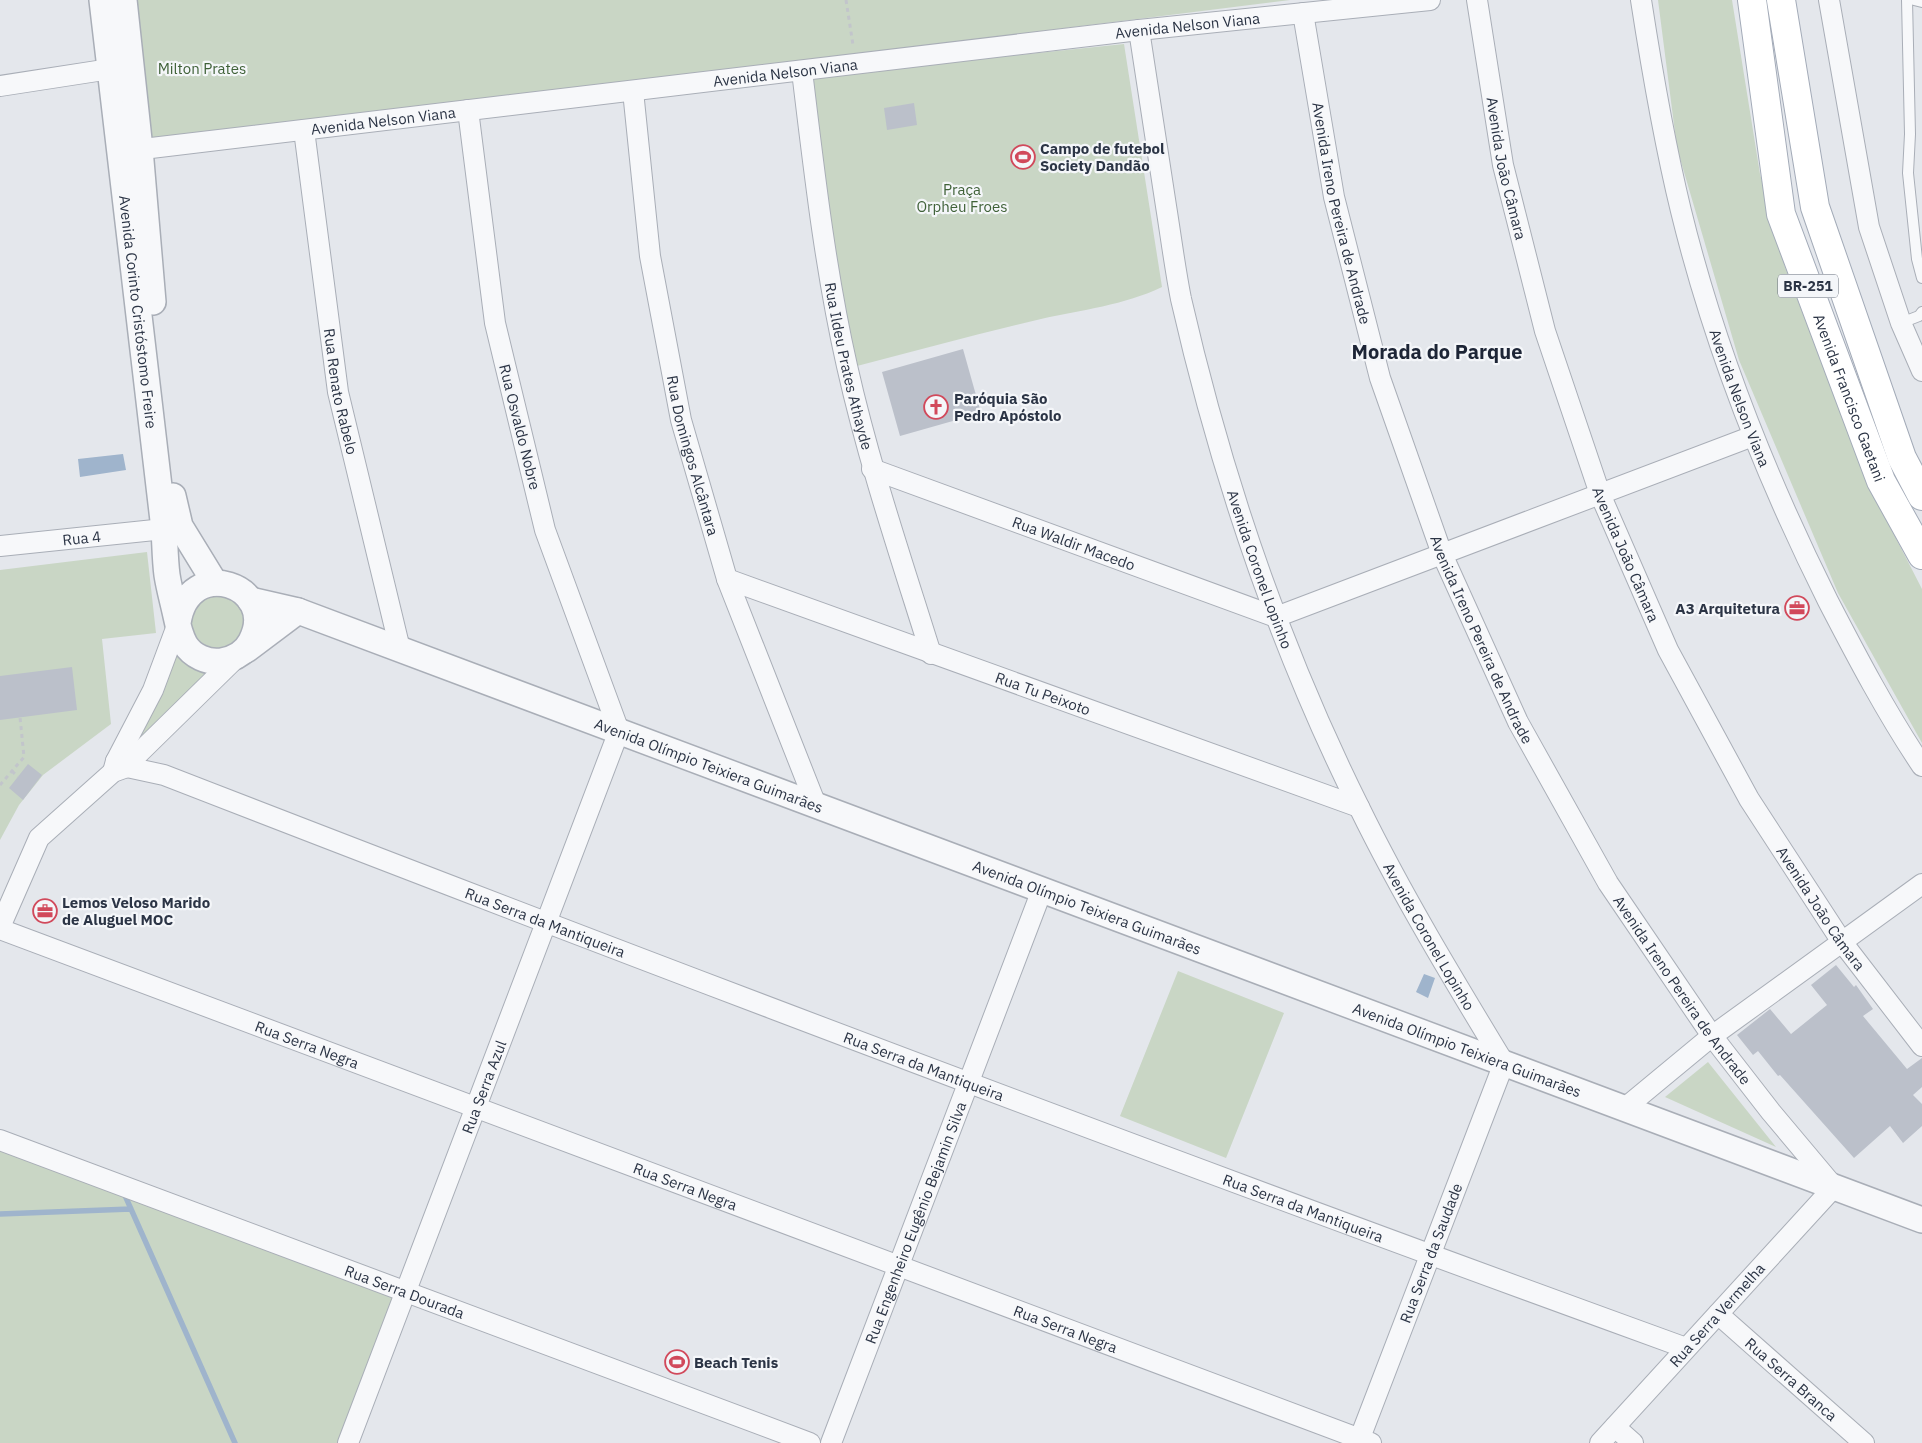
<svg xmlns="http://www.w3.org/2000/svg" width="1922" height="1443" font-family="'IBM Plex Sans',sans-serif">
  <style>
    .green { fill: #c9d6c5 }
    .water { fill: #9fb4cc }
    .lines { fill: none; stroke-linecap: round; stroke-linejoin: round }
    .stream { stroke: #9fb4cc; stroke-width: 5.5 }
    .building { fill: #bbc0ca }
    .service-casing { stroke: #a9aeb7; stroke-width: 12 }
    .minor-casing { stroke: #a9aeb7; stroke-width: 22 }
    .tertiary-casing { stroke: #a9aeb7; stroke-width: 28 }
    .primary-casing { stroke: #a3abb8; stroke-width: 30 }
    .path { stroke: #c2c5cb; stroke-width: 3; stroke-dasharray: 4 4; stroke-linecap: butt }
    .service { stroke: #f7f8fa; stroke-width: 10 }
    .minor { stroke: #f7f8fa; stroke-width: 20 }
    .tertiary { stroke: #f7f8fa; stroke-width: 25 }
    .primary { stroke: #fff; stroke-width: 28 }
    .labels { text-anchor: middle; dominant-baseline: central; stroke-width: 4.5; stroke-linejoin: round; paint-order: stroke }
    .shield { fill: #f4f6f9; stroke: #676e7b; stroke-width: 1 }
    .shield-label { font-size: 14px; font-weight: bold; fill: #2b3445 }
    .street-label { font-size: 15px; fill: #2b3445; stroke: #f4f6f9 }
    .park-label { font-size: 15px; fill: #3f6138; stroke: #f4f6f9 }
    .poi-label { font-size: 15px; font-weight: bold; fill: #2b3445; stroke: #f4f6f9; text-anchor: start }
    .district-label { font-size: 20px; font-weight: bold; fill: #1d2536; stroke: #f4f6f9 }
  </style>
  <rect width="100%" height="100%" fill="#e4e7ec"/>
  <!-- green -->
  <path class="green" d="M 125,0 L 1290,0 L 141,144 Z
    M 1658,0 L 1732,0 L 1760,174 L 1785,267 L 1867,482 L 1922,589 L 1922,743 L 1838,593 L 1739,360 L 1677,148 Z
    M 1124,44 L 1162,287 C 1125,305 1081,310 1041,319 C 979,334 918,350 857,366 L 825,215 L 808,77 Z
    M 147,552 L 156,633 L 102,639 L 111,724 L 43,775 L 19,805 L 0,840 L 0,570 Z
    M 206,589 L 246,600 L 247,643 L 203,655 L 183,613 Z
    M 177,640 L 224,664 L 128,750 Z
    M 1178,971 L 1284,1013 L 1226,1158 L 1120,1116 Z
    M 1708,1062 L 1776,1147 L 1665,1097 Z
    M 0,1140 L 405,1291 L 348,1443 L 0,1443 Z"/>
  <!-- water -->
  <path class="water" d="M 123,454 L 126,470 L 80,477 L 78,459 Z
    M 1424,974 L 1435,978 L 1428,998 L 1416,992 Z"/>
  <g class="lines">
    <!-- stream -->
    <path class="stream" d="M 123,1191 L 235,1443
      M 0,1214 L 131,1209"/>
  </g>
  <!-- building -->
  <path class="building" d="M 914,103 L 917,125 L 887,130 L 884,108 Z
    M 963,349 L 981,413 L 900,436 L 882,372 Z
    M 72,667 L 77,710 L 0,720 L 0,676 Z
    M 28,764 L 42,775 L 23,800 L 9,788 Z
    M 1836,965 L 1854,987 L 1856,985 L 1873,1009 L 1863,1016 L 1907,1069 L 1922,1058 L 1922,1087 L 1913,1095 L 1922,1104 L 1922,1126 L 1903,1143 L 1890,1126 L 1854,1158 L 1780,1075 L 1778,1076 L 1758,1051 L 1753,1055 L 1737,1035 L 1770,1009 L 1791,1034 L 1827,1005 L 1811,985 Z"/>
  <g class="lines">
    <!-- service casing -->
    <g class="service-casing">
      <path id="service" d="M 1907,0 L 1910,134 L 1908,173 L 1917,259 L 1922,278
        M 1914,0 L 1922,2
        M 1901,323 L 1919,316 L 1922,312"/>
    </g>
    <!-- minor casing -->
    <g class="minor-casing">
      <g id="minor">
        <path id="s1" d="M 1477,0 L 1503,165 L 1545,331 L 1600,494 L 1668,650 L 1749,799 L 1842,942 L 1922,1046"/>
        <path id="s2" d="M 1641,0 C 1652,71 1664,141 1681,211 C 1714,346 1766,477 1828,601 C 1857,657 1887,714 1922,766"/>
        <path d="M 1829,0 L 1869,227 L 1901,323 L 1922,371"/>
        <path id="s3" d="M 1303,13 L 1334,197 L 1380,378 L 1442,554 L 1518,722 L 1608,883 L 1712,1036 L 1771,1112 L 1834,1187 L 1600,1443"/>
        <path id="s4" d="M 1139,30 C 1148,89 1157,147 1166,206 C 1171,237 1175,269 1181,299 C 1221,474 1279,646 1359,807 C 1402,895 1453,979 1504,1063 L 1358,1443"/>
        <path id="s5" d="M 802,71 C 814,170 825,269 847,366 C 869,464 901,558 931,654"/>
        <path d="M 0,86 L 110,69"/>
        <path id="s6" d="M 633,91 L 650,256 L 681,420 L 727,579 L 816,805"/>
        <path id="s7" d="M 304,130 L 338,392 L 400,649"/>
        <path id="s8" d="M 126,151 L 1139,30 L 1430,0"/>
        <path id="s9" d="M 872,469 L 1276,617 L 1753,436"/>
        <path id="s10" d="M 0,546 L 164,529"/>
        <path id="s11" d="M 727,579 L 1359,807"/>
        <path id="s12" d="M 116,761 L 127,767 L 164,775 C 669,971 1176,1163 1686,1348"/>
        <path d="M 113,772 L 116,761 L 153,690 L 178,623"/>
        <path d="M 0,927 L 39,838 L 113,772 L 127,767 L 137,755 L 239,655"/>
        <path id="s13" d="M 0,929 L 1371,1443"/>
        <path d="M 1625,1108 L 1712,1036 L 1922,884"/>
        <path id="s14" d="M 0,1140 L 810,1443"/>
        <path id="s15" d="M 1718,1314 L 1864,1443"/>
        <path d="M 1615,1427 L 1633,1443"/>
        <path id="s16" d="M 348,1443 L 619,731 L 545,530 L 495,323 L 468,110"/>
        <path id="s17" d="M 831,1443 L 1042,890"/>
      </g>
    </g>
    <!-- tertiary casing -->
    <g class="tertiary-casing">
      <g id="tertiary">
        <path id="s18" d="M 102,0 L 164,529 C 165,544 165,560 167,575 C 169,588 173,602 176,616 C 178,626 180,635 185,644 C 192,656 208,663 221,661 C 234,659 245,653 251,641 C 280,586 188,553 178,623"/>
        <path d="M 124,0 L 140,149 L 153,302"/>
        <path d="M 173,496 L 180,526 L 215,583"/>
        <path id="s19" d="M 250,600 L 298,611 L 1922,1220"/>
        <path d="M 246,650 L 298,611"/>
      </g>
    </g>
    <!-- primary casing -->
    <g class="primary-casing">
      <g id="primary">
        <path id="s20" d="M 1752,0 L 1781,214 L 1881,481 L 1922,555"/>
        <path d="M 1781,0 L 1815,207 L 1902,458 L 1922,496"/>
      </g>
    </g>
    <!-- path -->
    <path class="path" d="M 846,0 L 853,45
      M 12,771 L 18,777
      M 0,785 L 24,757 L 20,717"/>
    <!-- service -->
    <use href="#service" class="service"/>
    <!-- minor -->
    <use href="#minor" class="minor"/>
    <!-- tertiary -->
    <use href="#tertiary" class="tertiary"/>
    <!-- primary -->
    <use href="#primary" class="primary"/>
  </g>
  <!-- icons -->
  <defs>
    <g id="stadium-ring" transform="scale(1.25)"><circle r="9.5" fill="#f4f6f9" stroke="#d1495b" stroke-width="1.5"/><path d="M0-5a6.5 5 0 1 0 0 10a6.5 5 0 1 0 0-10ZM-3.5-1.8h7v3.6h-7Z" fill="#d1495b"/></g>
    <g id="church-ring" transform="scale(1.25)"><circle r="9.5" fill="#f4f6f9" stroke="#d1495b" stroke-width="1.5"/><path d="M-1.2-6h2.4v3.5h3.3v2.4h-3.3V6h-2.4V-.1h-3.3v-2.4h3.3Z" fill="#d1495b"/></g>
    <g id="office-ring" transform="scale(1.25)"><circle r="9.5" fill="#f4f6f9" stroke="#d1495b" stroke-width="1.5"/><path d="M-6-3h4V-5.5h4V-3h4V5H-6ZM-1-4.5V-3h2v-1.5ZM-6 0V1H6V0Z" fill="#d1495b"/></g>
  </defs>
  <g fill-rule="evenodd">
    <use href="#stadium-ring" x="1023" y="157"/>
    <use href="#church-ring" x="936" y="407"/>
    <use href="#office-ring" x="1797" y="608"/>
    <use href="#office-ring" x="45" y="911"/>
    <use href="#stadium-ring" x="677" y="1362"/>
  </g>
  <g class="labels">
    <!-- shield labels -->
    <rect class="shield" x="1778" y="274.5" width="60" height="23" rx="4"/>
    <g class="shield-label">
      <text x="1808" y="286">BR-251</text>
    </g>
    <!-- street labels -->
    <g class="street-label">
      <text stroke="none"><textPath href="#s8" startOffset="1069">Avenida Nelson Viana</textPath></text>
      <text stroke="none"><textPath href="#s8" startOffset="664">Avenida Nelson Viana</textPath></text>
      <text stroke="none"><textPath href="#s8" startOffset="259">Avenida Nelson Viana</textPath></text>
      <text stroke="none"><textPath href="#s1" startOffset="171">Avenida João Câmara</textPath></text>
      <text stroke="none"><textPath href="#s3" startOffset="204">Avenida Ireno Pereira de Andrade</textPath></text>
      <text stroke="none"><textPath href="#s18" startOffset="314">Avenida Corinto Cristóstomo Freire</textPath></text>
      <text stroke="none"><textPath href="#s5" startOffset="299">Rua Ildeu Prates Athayde</textPath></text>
      <text stroke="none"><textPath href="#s7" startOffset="264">Rua Renato Rabelo</textPath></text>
      <text stroke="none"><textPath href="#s2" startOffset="411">Avenida Nelson Viana</textPath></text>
      <text stroke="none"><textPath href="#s20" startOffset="412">Avenida Francisco Gaetani</textPath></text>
      <text transform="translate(520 427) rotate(76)">Rua Osvaldo Nobre</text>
      <text stroke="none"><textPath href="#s6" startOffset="370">Rua Domingos Alcântara</textPath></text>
      <text stroke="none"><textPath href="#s10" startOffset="82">Rua 4</textPath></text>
      <text stroke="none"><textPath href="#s9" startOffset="215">Rua Waldir Macedo</textPath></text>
      <text stroke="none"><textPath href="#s1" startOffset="576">Avenida João Câmara</textPath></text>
      <text stroke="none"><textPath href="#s4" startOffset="554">Avenida Coronel Lopinho</textPath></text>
      <text stroke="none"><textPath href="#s3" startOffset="654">Avenida Ireno Pereira de Andrade</textPath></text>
      <text stroke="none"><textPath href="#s11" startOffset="336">Rua Tu Peixoto</textPath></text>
      <text stroke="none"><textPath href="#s19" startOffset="488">Avenida Olímpio Teixiera Guimarães</textPath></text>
      <text stroke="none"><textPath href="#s19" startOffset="892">Avenida Olímpio Teixiera Guimarães</textPath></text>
      <text stroke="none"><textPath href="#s1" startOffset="981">Avenida João Câmara</textPath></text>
      <text stroke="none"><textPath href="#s12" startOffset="459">Rua Serra da Mantiqueira</textPath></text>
      <text stroke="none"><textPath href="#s4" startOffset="959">Avenida Coronel Lopinho</textPath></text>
      <text stroke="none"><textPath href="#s3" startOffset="1059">Avenida Ireno Pereira de Andrade</textPath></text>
      <text stroke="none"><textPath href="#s13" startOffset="328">Rua Serra Negra</textPath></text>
      <text stroke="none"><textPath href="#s19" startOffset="1298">Avenida Olímpio Teixiera Guimarães</textPath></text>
      <text stroke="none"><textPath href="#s12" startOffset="864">Rua Serra da Mantiqueira</textPath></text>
      <text stroke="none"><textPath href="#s16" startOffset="381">Rua Serra Azul</textPath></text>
      <text stroke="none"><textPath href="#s13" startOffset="732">Rua Serra Negra</textPath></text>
      <text stroke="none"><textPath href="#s12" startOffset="1269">Rua Serra da Mantiqueira</textPath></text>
      <text stroke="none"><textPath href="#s17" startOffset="236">Rua Engenheiro Eugênio Bejamin Silva</textPath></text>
      <text transform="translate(1431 1253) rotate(-69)">Rua Serra da Saudade</text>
      <text stroke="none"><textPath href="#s14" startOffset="432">Rua Serra Dourada</textPath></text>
      <text transform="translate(1717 1315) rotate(-48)">Rua Serra Vermelha</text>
      <text stroke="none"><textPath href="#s13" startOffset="1138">Rua Serra Negra</textPath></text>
      <text stroke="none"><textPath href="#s15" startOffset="98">Rua Serra Branca</textPath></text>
    </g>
    <!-- park labels -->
    <g class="park-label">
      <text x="202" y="68">Milton Prates</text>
      <text x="962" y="189">Praça<tspan x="962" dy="17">Orpheu Froes</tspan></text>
    </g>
    <!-- poi labels -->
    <g class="poi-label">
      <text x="1040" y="148">Campo de futebol<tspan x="1040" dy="17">Society Dandão</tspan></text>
      <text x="954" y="398">Paróquia São<tspan x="954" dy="17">Pedro Apóstolo</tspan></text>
      <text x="1780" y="608" text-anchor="end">A3 Arquitetura</text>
      <text x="62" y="902">Lemos Veloso Marido<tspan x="62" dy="17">de Aluguel MOC</tspan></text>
      <text x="694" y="1362">Beach Tenis</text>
    </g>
    <!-- district labels -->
    <g class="district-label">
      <text x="1437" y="351">Morada do Parque</text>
    </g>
  </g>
</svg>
